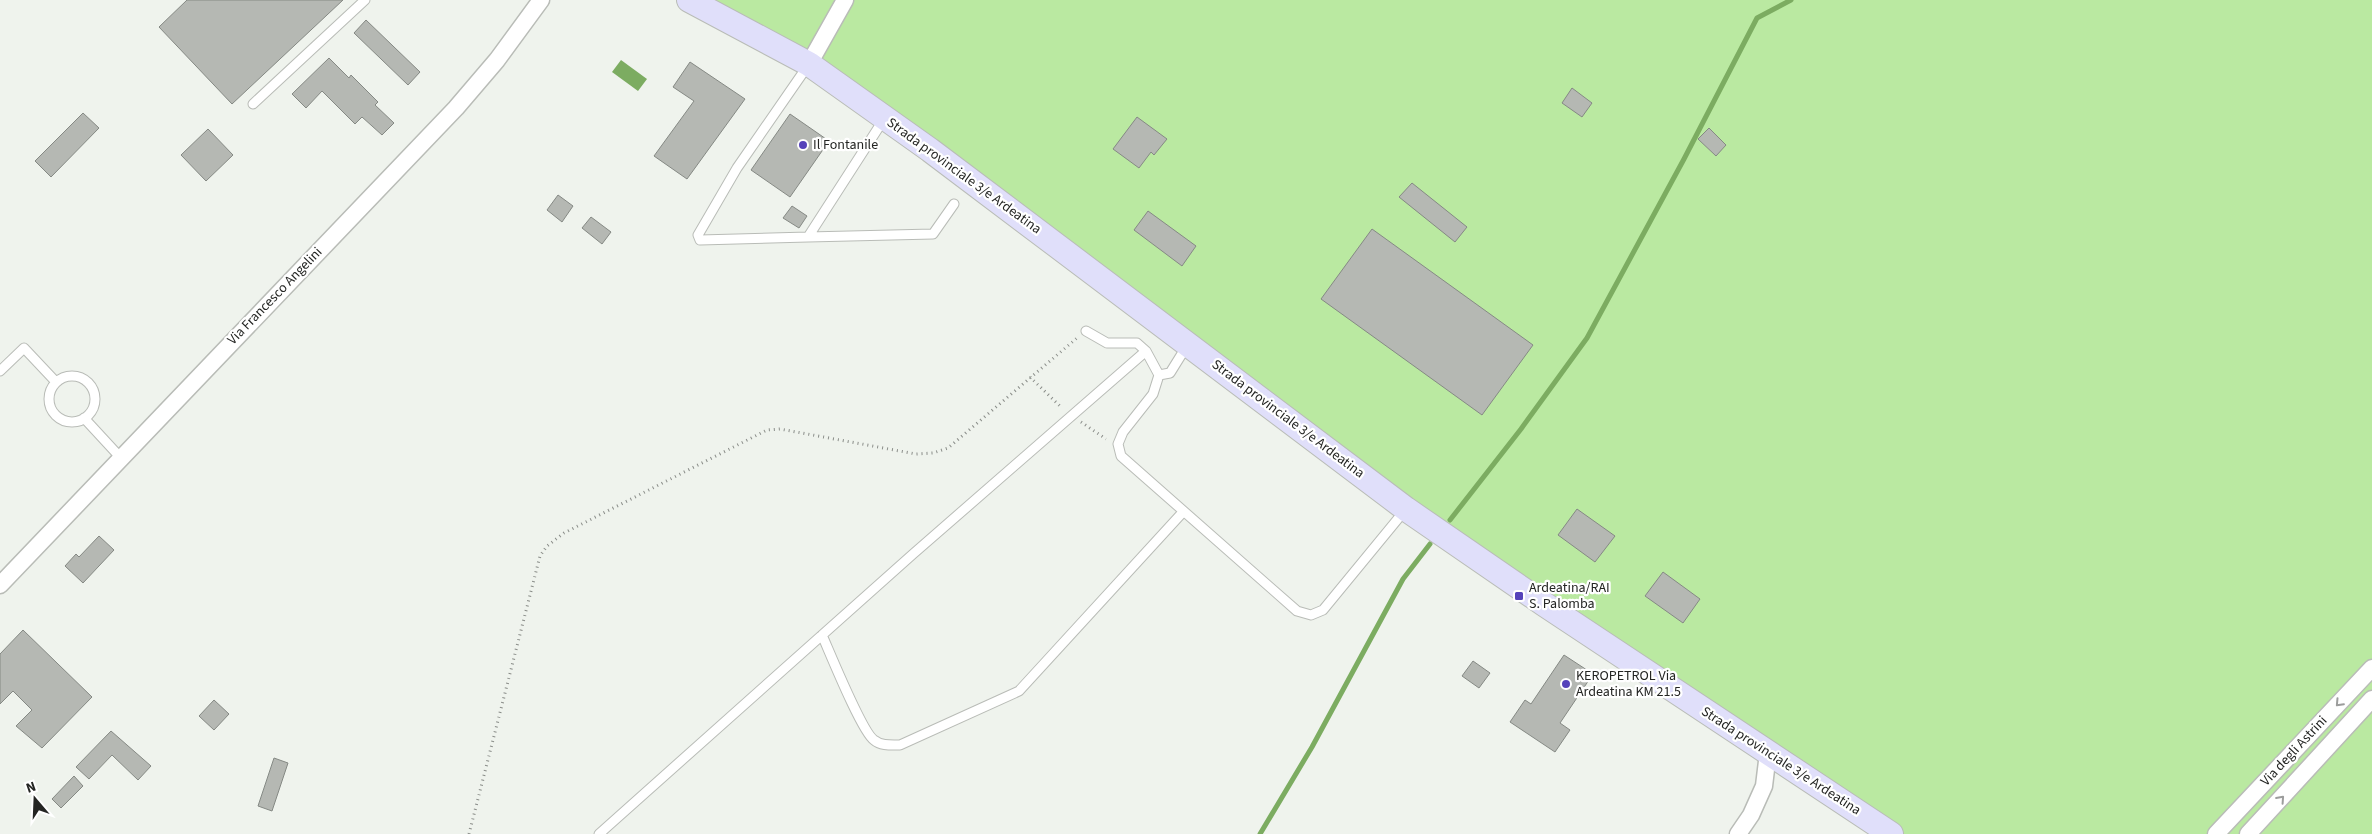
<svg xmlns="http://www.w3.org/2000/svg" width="2372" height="834" font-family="'Source Sans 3',sans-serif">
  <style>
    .green { fill: #bae9a1 }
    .water { fill: #7cac61 }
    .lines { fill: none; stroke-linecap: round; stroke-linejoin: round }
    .stream { stroke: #7cac61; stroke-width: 5 }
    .building { fill: #b5b8b3; stroke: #858984 }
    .service-casing { stroke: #b9bcb7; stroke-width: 11 }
    .minor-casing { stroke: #b9bcb7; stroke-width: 19 }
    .secondary-casing { stroke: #b9bcb7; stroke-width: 26 }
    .path { stroke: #8a8d89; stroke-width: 3; stroke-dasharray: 1 4; stroke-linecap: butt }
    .service { stroke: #fff; stroke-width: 9 }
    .minor { stroke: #fff; stroke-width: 16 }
    .secondary { stroke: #e0dffa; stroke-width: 24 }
    .oneway { stroke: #9c9d9c }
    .poi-dot { fill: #5542ba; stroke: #fff; stroke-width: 2 }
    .labels { text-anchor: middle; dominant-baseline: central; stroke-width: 4.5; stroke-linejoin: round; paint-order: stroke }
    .poi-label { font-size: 14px; fill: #242523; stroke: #fff; text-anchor: start }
    .street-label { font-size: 14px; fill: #242523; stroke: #fff }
  </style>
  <rect width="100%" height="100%" fill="#eff3ed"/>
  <!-- green -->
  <path class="green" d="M 690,0 L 2372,0 L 2372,834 L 1891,834 L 1406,509 L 1000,203 Z"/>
  <!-- water -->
  <path class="water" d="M 621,60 L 647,79 L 638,91 L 612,72 Z"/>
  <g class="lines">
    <!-- stream -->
    <path class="stream" d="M 1450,520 L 1521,429 L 1587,338 L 1684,159 L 1757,18 L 1791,0
      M 1260,834 L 1312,747 L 1403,579 L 1430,544"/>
  </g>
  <!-- building -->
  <path class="building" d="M 187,0 L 343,0 L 232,104 L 159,27 Z
    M 366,20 L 420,72 L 408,85 L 354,33 Z
    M 329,58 L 349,78 L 351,75 L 378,102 L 375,105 L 394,123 L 382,135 L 362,117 L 355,124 L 322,91 L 306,108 L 292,94 Z
    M 690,62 L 745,99 L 687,179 L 654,156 L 694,101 L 673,87 Z
    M 1572,88 L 1592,103 L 1582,117 L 1562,103 Z
    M 83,113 L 99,128 L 51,177 L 35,161 Z
    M 790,114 L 829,141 L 790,197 L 751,170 Z
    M 1137,117 L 1167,139 L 1154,155 L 1151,152 L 1139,168 L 1113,149 Z
    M 1709,128 L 1726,145 L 1716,156 L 1698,139 Z
    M 208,129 L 233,155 L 206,181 L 181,155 Z
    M 1412,183 L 1467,227 L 1455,242 L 1399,197 Z
    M 558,195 L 573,206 L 562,222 L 547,210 Z
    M 792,206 L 807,216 L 799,228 L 783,218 Z
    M 1148,211 L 1196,246 L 1182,266 L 1134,230 Z
    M 591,217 L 611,232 L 602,244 L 582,228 Z
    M 1372,229 L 1533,345 L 1482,415 L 1321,299 Z
    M 1577,509 L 1615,536 L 1595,562 L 1558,535 Z
    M 99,536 L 114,550 L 83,583 L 65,566 L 76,554 L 79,557 Z
    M 1663,572 L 1700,599 L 1683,623 L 1645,596 Z
    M 23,630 L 92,697 L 42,748 L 16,726 L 32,710 L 13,691 L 0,704 L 0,654 Z
    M 1564,655 L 1593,674 L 1560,723 L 1570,730 L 1555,752 L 1510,722 L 1525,700 L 1531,704 Z
    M 1473,661 L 1490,673 L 1479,688 L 1462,676 Z
    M 214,700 L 229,714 L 214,730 L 199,716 Z
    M 111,731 L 151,766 L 138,780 L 112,755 L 89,779 L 76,767 Z
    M 274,758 L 288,763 L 272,811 L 258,806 Z
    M 74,776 L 83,786 L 61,808 L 52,799 Z"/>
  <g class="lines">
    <!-- service casing -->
    <g class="service-casing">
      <path id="service" d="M 809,64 L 737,168 L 698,235 L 700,240 L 808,237 L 884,119
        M 253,104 L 365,0
        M 808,237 L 933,234 L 954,204
        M 1086,331 L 1107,343 L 1137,343 L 1146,351 L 1159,375 L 1153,394 L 1123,432 L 1118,444 L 1121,456 L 1297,611 L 1311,615 L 1323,610 L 1406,509
        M 0,371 L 24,348 L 56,382
        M 1159,375 L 1170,373 L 1188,344
        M49 399a23 23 0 1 1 46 0a23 23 0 1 1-46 0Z
        M 84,418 L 120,457
        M 822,635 C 830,653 862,732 874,740 C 881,746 891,745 900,745 L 1019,691 L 1183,512
        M 599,834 L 913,554 L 1146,351"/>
    </g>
    <!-- minor casing -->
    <g class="minor-casing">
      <path id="minor" d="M 809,64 L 845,0
        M 0,585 L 456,108 L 497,60 L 541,0
        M 1738,834 L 1751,815 L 1764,786 L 1768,753
        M 2216,834 L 2372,668
        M 2248,834 L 2372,699"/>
    </g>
    <!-- secondary casing -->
    <g class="secondary-casing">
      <path id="secondary" d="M 689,0 L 809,64 L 930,150 L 1406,509 L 1544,604 L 1891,834"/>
    </g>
    <!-- path -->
    <path class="path" d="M 1030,377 L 1062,408
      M 1081,422 L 1106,439
      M 469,834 L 540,556 L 547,546 L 564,533 L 767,430 L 780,429 L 916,454 L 933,453 L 948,448 L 1077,338"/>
    <!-- service -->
    <use href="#service" class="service"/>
    <!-- minor -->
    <use href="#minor" class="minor"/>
    <!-- secondary -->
    <use href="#secondary" class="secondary"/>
  </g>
  <!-- one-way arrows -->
  <defs><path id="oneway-chevron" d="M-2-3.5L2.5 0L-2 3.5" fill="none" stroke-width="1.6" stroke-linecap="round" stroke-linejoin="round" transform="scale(1.25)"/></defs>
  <g class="oneway">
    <use href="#oneway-chevron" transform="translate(2339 703) rotate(133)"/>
    <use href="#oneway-chevron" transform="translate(2281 799) rotate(-48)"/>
  </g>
  <!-- markers -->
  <g class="poi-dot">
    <circle cx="803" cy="145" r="5"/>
    <rect x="1514" y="591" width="10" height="10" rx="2.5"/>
    <circle cx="1566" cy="684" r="5"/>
  </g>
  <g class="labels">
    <!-- poi labels -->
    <g class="poi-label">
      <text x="813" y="145">Il Fontanile</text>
      <text x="1529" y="588">Ardeatina/RAI<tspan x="1529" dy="16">S. Palomba</tspan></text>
      <text x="1576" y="676">KEROPETROL Via<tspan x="1576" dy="16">Ardeatina KM 21.5</tspan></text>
    </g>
    <!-- street labels -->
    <g class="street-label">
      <text transform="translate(964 176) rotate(36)">Strada provinciale 3/e Ardeatina</text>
      <text transform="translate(275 296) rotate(-46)">Via Francesco Angelini</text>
      <text transform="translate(1288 419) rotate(37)">Strada provinciale 3/e Ardeatina</text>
      <text transform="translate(2294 751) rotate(-47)">Via degli Astrini</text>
      <text transform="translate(1781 761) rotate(33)">Strada provinciale 3/e Ardeatina</text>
    </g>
  </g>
  <!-- north arrow -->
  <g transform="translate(35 799) rotate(341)" stroke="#ffffff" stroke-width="4" paint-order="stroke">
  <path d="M0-4L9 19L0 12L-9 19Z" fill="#242523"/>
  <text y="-8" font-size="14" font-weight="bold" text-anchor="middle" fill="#242523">N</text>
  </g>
</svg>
